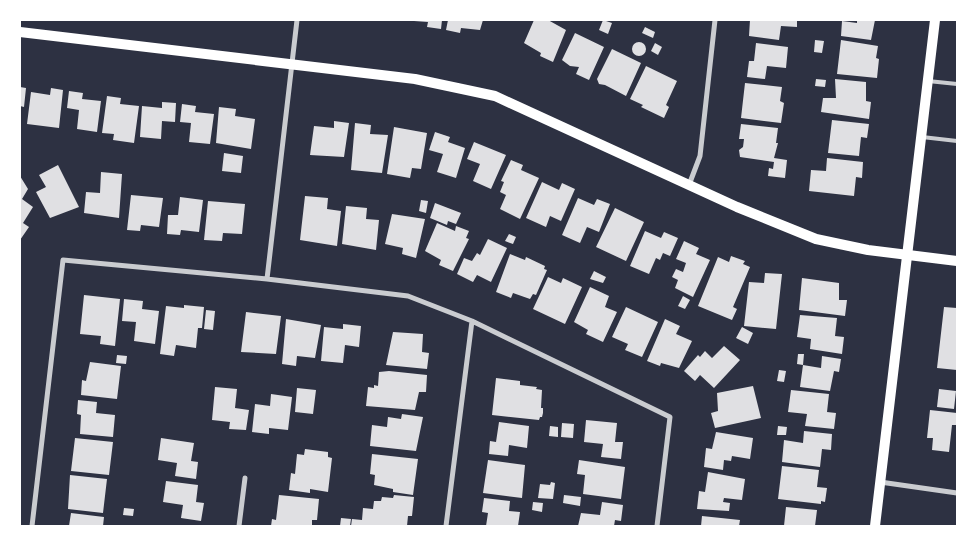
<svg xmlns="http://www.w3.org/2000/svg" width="977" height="546" font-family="Poppins,sans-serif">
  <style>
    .building { fill: #e0e0e3 }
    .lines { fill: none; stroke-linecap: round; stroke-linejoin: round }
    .service { stroke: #caccd0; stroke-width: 4 }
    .minor { stroke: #caccd0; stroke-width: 5 }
    .secondary { stroke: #fff; stroke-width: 10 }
  </style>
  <rect width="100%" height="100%" fill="#2d3142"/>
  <!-- building -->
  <path class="building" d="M 428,20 L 442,20 L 441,29 L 427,27 L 428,22 L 414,21 Z
    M 448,20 L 483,20 L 480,30 L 461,28 L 460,33 L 446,30 Z
    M 534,20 L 548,20 L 566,30 L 553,62 L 540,56 L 541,53 L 524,43 Z
    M 603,20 L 612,23 L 608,34 L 599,30 Z
    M 750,20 L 797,20 L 797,27 L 781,26 L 779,40 L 749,36 Z
    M 857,20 L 875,20 L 871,40 L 841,36 L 842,21 L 857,23 Z
    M 645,27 L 655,32 L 653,38 L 642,33 Z
    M 575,33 L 604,47 L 589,80 L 576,74 L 579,67 L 570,66 L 562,60 Z
    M 815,40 L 824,41 L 822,53 L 814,52 Z
    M 841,40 L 878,46 L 876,58 L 879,59 L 877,78 L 837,74 Z
    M632 49a7 7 0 1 1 14 0a7 7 0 1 1-14 0Z
    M 655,43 L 662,47 L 658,55 L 651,51 Z
    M 756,43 L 788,47 L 786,68 L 767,66 L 765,79 L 747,77 L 749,61 L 754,61 Z
    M 612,49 L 641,63 L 626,96 L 605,85 L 599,84 L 597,79 Z
    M 646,66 L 677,81 L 666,105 L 669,107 L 664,118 L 641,107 L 643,105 L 630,99 Z
    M 816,79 L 826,80 L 825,87 L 815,86 Z
    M 835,79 L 866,82 L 866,101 L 871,102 L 869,119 L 821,112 L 823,98 L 836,98 Z
    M 745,83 L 782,87 L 780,101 L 784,103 L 781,123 L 741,118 Z
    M 20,87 L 26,88 L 24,107 L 20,106 Z
    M 51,88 L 63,90 L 59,128 L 27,124 L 31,92 L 50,95 Z
    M 69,91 L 83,93 L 82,99 L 101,101 L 97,132 L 77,129 L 79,110 L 67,108 Z
    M 107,96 L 121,98 L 120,104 L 139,106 L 134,143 L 113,140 L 114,134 L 102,133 Z
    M 162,102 L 176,103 L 175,122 L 162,121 L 161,139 L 140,137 L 142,106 L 162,108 Z
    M 182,104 L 196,106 L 195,112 L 214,114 L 210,144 L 189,142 L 191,123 L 180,122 Z
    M 219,107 L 236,109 L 235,116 L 255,119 L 251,149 L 216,143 Z
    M 832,120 L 869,124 L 867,138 L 861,137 L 859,156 L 828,153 Z
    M 334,121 L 349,123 L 344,157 L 310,155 L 314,126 L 334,128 Z
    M 355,123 L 371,125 L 370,134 L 388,135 L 382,173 L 351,170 Z
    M 741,124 L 778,128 L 776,143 L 778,143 L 774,158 L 787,160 L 785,178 L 768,176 L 769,168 L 773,169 L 774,162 L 740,157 L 739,150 L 743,147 L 744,139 L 739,139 Z
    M 394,127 L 427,133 L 421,169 L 412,168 L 410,178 L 387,174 Z
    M 435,132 L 450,137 L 448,142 L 465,148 L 456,178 L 437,172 L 443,154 L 429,150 Z
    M 474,142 L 506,155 L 491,189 L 473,181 L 480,164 L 467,159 Z
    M 224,153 L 243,156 L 241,173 L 222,171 Z
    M 827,158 L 863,162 L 862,178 L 856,177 L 854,196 L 809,191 L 811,170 L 826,171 Z
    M 511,160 L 523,165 L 521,170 L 539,178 L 520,219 L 500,209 L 506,195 L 500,192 L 504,182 L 501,181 Z
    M 58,165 L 79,207 L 50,218 L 36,192 L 46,187 L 39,175 Z
    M 101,172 L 122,174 L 119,218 L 84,213 L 86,192 L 100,193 Z
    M 20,176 L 28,189 L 22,199 L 33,207 L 23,223 L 29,227 L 20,240 Z
    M 542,182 L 559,190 L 562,183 L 575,189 L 561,221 L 550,216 L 546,227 L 526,218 Z
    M 131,195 L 163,198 L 159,227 L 141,225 L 140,231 L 127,230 Z
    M 305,196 L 328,198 L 327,209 L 341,211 L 337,246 L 300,240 Z
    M 180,197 L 203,200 L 199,232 L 181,230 L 180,235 L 167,234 L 168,215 L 178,215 Z
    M 578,198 L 594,205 L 597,199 L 610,204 L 599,232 L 587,227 L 580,243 L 562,235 Z
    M 421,200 L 428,201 L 426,213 L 419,211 Z
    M 208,201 L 245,204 L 242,234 L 223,233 L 222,241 L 204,240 Z
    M 435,203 L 461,213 L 456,224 L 448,221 L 447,225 L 430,218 Z
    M 346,206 L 367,208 L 366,219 L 379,220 L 376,250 L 342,244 Z
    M 615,208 L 644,222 L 626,261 L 596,247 Z
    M 392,214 L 425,219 L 416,258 L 402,254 L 403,248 L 385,244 Z
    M 437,223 L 455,231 L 456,226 L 469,231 L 466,238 L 469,239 L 453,271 L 439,265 L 441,260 L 425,251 Z
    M 645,231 L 661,238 L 664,232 L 678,238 L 670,256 L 663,253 L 660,260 L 656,258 L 649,274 L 630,266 Z
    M 509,234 L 516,237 L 513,244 L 505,241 Z
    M 488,239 L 507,248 L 491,282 L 477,275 L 473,282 L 457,274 L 464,258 L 472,261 L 477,253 L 480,255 Z
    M 684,241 L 699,248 L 696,254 L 710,260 L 693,297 L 675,288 L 678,280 L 672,277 L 676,269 L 683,272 L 686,263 L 676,259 Z
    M 510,254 L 525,260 L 526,257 L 545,266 L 544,269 L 547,270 L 536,295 L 533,294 L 530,299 L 513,293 L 511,298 L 496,292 Z
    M 731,256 L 745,261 L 743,264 L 750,267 L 733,307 L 737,309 L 732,320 L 698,306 L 718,257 L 729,262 Z
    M 594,271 L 606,277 L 603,283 L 590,279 Z
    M 765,273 L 782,274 L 776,329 L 744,326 L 749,282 L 764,283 Z
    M 548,277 L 561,283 L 563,278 L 582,287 L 565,324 L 533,309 Z
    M 802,278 L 839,283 L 839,300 L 847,300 L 845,316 L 799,310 Z
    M 590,287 L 609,296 L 605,307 L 617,312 L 603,342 L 586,334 L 588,330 L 574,322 Z
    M 84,295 L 120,299 L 115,346 L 100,344 L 101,336 L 80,334 Z
    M 683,296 L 690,300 L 685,309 L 678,306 Z
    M 124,299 L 143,301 L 142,309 L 159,311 L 155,344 L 134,341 L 136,322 L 122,321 Z
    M 184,305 L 204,307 L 202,328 L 198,328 L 196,348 L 176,345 L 174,356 L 160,354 L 166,306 L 184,308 Z
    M 626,307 L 658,322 L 642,357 L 625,350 L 628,344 L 612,337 Z
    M 944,307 L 957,308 L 957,370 L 937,368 Z
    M 206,310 L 215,311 L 213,330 L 204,329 Z
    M 246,312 L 281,316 L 276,354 L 241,352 Z
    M 800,315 L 837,318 L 835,336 L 844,337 L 842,354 L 810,349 L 811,339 L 797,337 Z
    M 286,319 L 321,325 L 315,358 L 297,356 L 296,366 L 282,364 Z
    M 665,319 L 680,326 L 676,334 L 692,341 L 679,368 L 661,363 L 660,366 L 647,361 Z
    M 343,324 L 361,326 L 359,347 L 345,345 L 343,363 L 321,361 L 324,327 L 343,329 Z
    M 742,327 L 753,333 L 748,344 L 736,338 Z
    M 393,332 L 423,334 L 422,352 L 429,353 L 427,369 L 386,365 Z
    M 724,346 L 740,360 L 714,388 L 700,375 L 695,381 L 684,371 L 698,355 L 700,357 L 705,351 L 712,358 Z
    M 798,354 L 804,354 L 803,365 L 797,364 Z
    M 117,355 L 127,356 L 126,364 L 116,363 Z
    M 822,356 L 841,359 L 839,372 L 834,371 L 830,391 L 800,387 L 803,365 L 821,368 Z
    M 90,362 L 121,366 L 117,399 L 81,395 L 82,380 L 86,381 Z
    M 779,370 L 786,371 L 784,382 L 777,381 Z
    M 389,371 L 427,375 L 426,392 L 419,392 L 415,410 L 366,406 L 368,387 L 374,388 L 374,385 L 378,386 L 379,372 Z
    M 496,378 L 520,381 L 520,385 L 537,387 L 536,389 L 542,390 L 541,408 L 543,408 L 543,413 L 540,413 L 543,413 L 542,417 L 540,417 L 539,420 L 492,415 Z
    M 753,386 L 761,418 L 715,428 L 711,413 L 718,411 L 717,393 Z
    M 215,387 L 237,389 L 235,408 L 249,410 L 246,430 L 229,429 L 230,422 L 212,420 Z
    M 297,388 L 316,390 L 313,414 L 295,412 Z
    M 939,389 L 956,391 L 954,409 L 937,407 Z
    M 791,390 L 829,394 L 827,412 L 836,413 L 834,429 L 805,426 L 807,414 L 788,412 Z
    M 271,394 L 292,397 L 288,430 L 269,428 L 269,434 L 252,432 L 255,404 L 270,406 Z
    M 78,400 L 97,402 L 96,413 L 115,415 L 113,437 L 80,434 L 81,415 L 77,414 Z
    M 930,410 L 957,413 L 957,425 L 952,425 L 949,452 L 932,450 L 933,438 L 927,438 Z
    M 402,414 L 423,417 L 416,451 L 370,446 L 372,425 L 387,427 L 388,417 L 401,419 Z
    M 586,420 L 617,423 L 615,442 L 623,442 L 621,459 L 601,457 L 603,444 L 584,442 Z
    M 499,422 L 529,426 L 527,448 L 509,445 L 508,456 L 489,454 L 490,441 L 496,442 Z
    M 562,423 L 574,424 L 573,438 L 561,437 Z
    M 550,426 L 558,427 L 558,437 L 549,436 Z
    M 778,426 L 787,427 L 786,435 L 777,435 Z
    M 804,431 L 832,434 L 831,450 L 822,449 L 820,467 L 782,462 L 784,440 L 803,443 Z
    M 716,432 L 753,438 L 750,459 L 732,456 L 731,461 L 724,460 L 723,470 L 704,467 L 706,448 L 712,449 Z
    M 75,438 L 113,442 L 109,475 L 71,471 Z
    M 161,438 L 194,443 L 191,461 L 198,462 L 196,479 L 175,476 L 177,463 L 158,460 Z
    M 305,449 L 328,452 L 328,457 L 332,458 L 328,492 L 310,489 L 310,493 L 289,490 L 291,473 L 295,474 L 297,454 L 304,455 Z
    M 372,454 L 418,459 L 413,495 L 393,492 L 393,489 L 374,485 L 375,475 L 370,474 Z
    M 488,460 L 525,465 L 522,498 L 483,493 Z
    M 579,460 L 625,467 L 621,499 L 583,494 L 585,475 L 577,474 Z
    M 782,466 L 819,470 L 817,487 L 827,488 L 825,502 L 821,501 L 821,504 L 778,499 Z
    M 708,472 L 745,479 L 742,500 L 724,498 L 723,502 L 730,503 L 729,511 L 697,509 L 699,491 L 705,492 Z
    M 70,475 L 107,479 L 103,513 L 68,509 Z
    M 166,481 L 198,485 L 196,502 L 204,503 L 201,521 L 181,518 L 183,505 L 163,502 Z
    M 551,482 L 555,483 L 553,499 L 538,498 L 540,484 L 550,485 Z
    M 279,495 L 319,499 L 317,520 L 312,520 L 312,526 L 271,526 L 272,519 L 276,520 Z
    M 394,495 L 414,497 L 412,516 L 408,516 L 407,526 L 351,526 L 352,519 L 362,520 L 363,508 L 373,509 L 374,501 L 381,501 L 382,497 L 393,498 Z
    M 564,495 L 581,497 L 580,506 L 563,503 Z
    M 484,498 L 510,501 L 509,511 L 520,512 L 518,526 L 486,526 L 488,513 L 482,512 Z
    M 533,502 L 543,503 L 542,512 L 532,510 Z
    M 602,502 L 623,505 L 621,521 L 615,520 L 614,526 L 578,526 L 581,513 L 600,515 Z
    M 786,507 L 817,510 L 815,526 L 784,526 Z
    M 124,508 L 134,509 L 133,516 L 123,515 Z
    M 71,513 L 104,517 L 103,526 L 69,526 Z
    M 702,516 L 740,520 L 739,526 L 701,526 Z
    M 341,518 L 351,519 L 350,526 L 340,526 Z"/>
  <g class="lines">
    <!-- service -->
    <path class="service" d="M 928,81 L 957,84
      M 922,137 L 957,141"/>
    <!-- minor -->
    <path class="minor" d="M 689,185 L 700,156 L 715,20
      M 267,279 L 297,20
      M 880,482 L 957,493
      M 32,526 L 63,260 L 267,279 L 408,296 L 472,321 L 670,417 L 657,526
      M 239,526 L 245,478
      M 446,526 L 472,321"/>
    <!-- secondary -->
    <path class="secondary" d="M 20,32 L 415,79 L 495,96 L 737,207 L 816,239 L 868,250 L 957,261
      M 875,526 L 935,20"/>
  </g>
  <!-- border -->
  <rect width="977" height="546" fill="none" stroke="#ffffff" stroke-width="42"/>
</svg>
